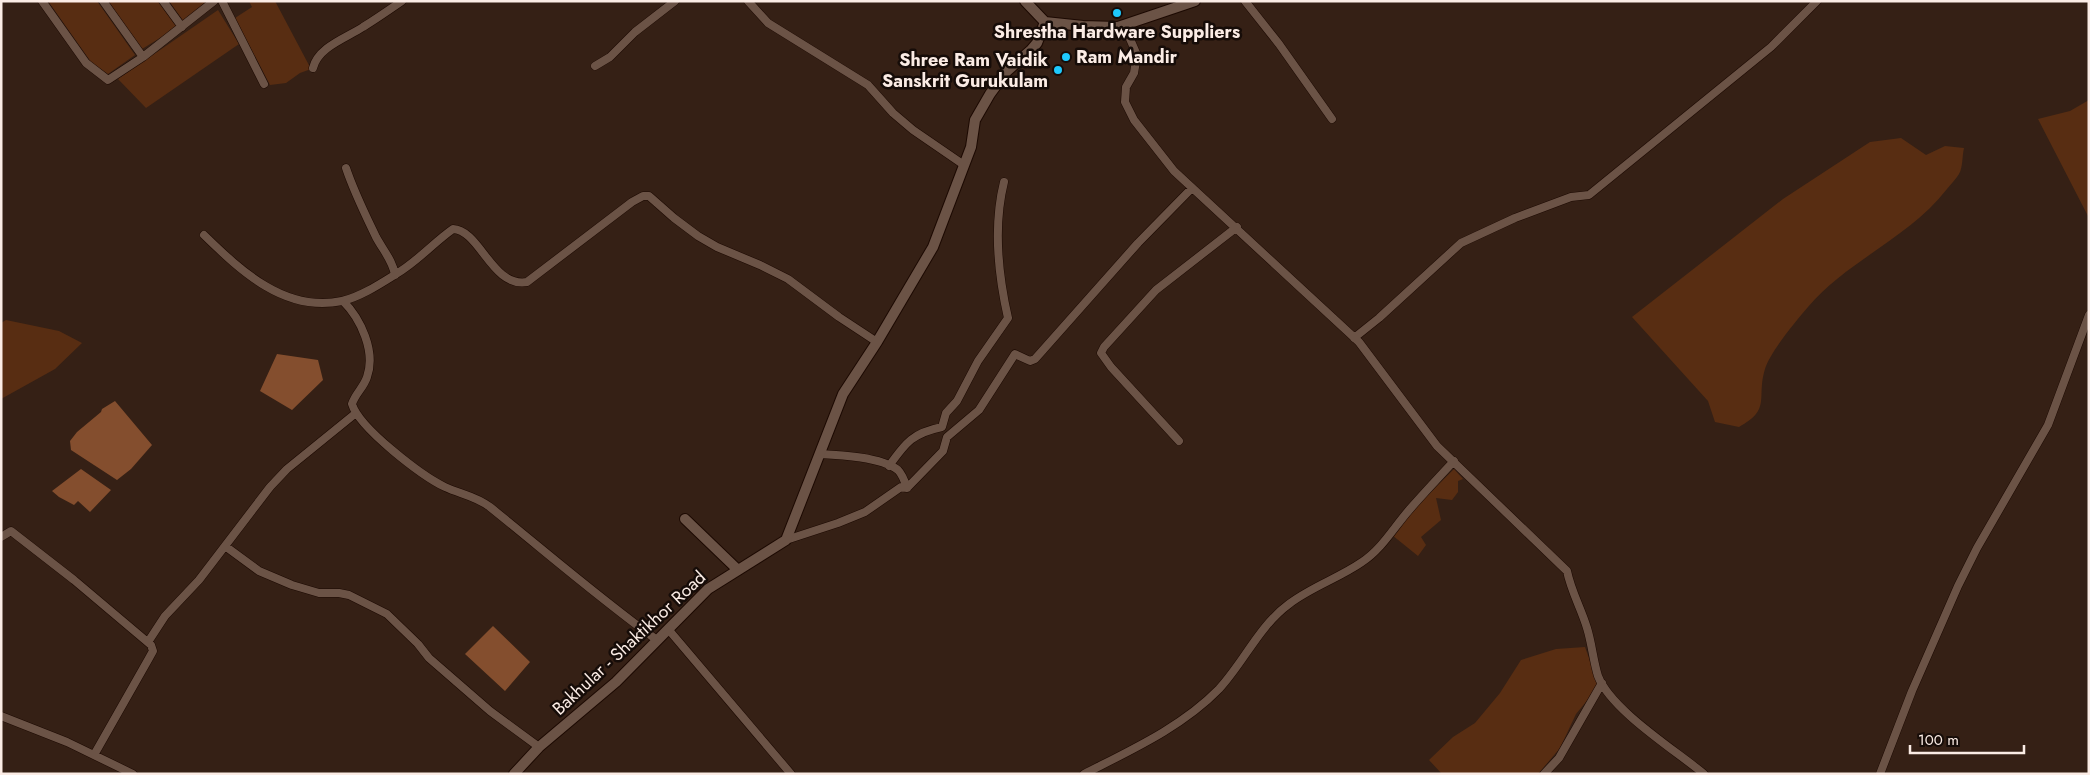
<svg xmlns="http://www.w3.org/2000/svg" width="2090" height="775" font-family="Jost,sans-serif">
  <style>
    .green { fill: #582d12 }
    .water { fill: #844e2e }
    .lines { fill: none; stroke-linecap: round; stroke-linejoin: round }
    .minor-casing { stroke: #1c0902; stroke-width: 9 }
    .tertiary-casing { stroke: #1c0902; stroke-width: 12 }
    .minor { stroke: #6b5346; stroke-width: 8 }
    .tertiary { stroke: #6b5346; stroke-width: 10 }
    .poi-dot { fill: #1ec9fd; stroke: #160c08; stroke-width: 2 }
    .labels { text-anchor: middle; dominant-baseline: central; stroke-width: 5; stroke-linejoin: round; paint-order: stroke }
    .poi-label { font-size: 18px; font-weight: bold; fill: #fbece5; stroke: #160c08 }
    .street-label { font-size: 18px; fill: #fbece5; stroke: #160c08 }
  </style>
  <rect width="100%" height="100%" fill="#352015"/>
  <!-- green -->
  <path class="green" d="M 48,1 L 97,1 L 135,55 L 108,74 L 91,62 Z
    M 108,1 L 159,1 L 178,27 L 142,49 Z
    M 169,1 L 207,1 L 184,22 Z
    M 249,1 L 275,1 L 311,69 L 300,73 L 286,83 L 270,85 L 235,18 L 252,7 Z
    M 218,10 L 239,44 L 146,108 L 118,79 Z
    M 2089,100 L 2089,218 L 2038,119 L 2070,111 Z
    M 1901,138 L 1926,155 L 1945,146 L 1964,148 C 1962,156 1963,167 1959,174 C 1956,179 1951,184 1947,189 C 1909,238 1848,260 1808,307 C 1796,321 1770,352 1765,369 C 1756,398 1772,409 1739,427 L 1715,422 L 1708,401 L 1632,317 L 1783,199 L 1870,142 Z
    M 6,320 L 59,331 L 82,343 L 55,369 L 1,399 L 1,323 Z
    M 1454,469 L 1463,479 L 1458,481 L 1458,492 L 1452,500 L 1436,498 L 1441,520 L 1421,537 L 1426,545 L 1418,556 L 1392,535 L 1415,508 Z
    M 1585,647 L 1599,686 L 1576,714 L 1560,748 L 1538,774 L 1442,774 L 1429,760 L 1453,737 L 1475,723 L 1500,693 L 1521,660 L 1556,649 Z"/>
  <!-- water -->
  <path class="water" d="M 277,354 L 318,360 L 323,380 L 292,410 L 260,391 Z
    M 115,401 L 152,445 L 131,469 L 117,480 L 71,450 L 70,441 L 77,432 L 101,412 L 102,409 Z
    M 81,469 L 111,490 L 90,512 L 78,501 L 74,505 L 59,497 L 52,491 Z
    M 493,626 L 530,662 L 505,691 L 465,654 Z"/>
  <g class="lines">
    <!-- minor casing -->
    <g class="minor-casing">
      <path id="minor" d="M 42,1 L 86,63 L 108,80 L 143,57 L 214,1
        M 103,1 L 143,57
        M 163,1 L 182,27
        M 222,1 L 264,84
        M 748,1 L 768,23 L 868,85 L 893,113 L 913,130 L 964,165
        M 1245,1 L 1279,44 L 1332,119
        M 1124,25 L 1137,55 L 1134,73 L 1126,87 L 1125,102 L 1134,120 L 1174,171 L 1359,342 L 1437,446 L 1567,571 C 1571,591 1581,608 1587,628 C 1592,644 1593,660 1598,676 C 1611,710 1675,750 1704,774
        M 595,66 L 610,57 L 635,32 L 675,1
        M 313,68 C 318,47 346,38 363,27 C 376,19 389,10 402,1
        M 346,168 C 354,192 365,214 376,237 C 383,250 393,261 395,275
        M 204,235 C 241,271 285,313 342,301 C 360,297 380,284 396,274 C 417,262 433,243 453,229 C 480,230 492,288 527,282 L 632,202 L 643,196 L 649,196 L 674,218 L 698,236 L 717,247 L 760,265 L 788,279 L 839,317 L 877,342
        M 343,301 C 361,319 376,352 367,377 C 364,387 355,394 352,404 C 359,428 422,476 445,487 C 460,494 476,496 490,507 C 546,552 599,598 657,640
        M 1354,338 L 1379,318 L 1461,243 L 1515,218 L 1571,197 L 1589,195 L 1771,47 L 1817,1
        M 1179,441 L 1111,367 L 1101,353 L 1104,347 L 1156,290 L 1237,227
        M 820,454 C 841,455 881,457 898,470 C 902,474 905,482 907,488
        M 889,466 C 906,442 913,433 942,427 L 946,413 L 957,401 L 978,361 L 1008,318 C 998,274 993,226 1004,182
        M 1,537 L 11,531 L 74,580 L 151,645 L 153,651 L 148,660 L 94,755
        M 786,540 L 838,523 L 865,512 L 901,487 L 907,488 L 943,451 L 947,437 L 979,410 L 1015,354 L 1030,361 L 1035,359 L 1138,243 L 1192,188
        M 225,546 L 259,571 L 292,585 L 319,593 L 339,593 L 349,595 L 387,614 L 418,644 L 429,658 L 490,711 L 539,747
        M 668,629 L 791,774
        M 148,642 L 165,616 L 199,580 L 270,487 L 287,469 L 356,413
        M 1,716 L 67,742 L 133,774
        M 1084,774 C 1131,750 1182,727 1219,689 C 1244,662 1259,626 1289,604 C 1311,587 1339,578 1362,562 C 1382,549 1394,527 1410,509 C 1424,493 1439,477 1454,461
        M 1544,774 L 1559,758 L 1602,683
        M 1880,774 L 1912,691 L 1958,586 L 1977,548 L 2048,425 L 2089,315"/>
    </g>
    <!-- tertiary casing -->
    <g class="tertiary-casing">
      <path id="tertiary" d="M 1025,1 L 1045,22
        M 1045,22 L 1083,26 L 1118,27 L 1195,1
        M 685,519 L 738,570
        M 514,774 L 539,747 L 616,682 L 708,589 L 786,540 L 843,394 L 877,342 L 933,247 L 971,147 L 975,120 L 990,94 L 1006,72 L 1031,50 L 1037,43 L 1045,22"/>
    </g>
    <!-- minor -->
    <use href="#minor" class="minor"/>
    <!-- tertiary -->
    <use href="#tertiary" class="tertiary"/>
  </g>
  <!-- markers -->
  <g class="poi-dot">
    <circle cx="1117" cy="13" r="5"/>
    <circle cx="1066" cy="57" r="5"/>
    <circle cx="1058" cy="70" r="5"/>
  </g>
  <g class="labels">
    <!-- poi labels -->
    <g class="poi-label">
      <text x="1117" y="32">Shrestha Hardware Suppliers</text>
      <text x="1076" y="57" text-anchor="start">Ram Mandir</text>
      <text x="1048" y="60" text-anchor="end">Shree Ram Vaidik<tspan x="1048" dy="21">Sanskrit Gurukulam</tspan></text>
    </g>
    <!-- street labels -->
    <g class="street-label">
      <text transform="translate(629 643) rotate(-43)">Bakhular - Shaktikhor Road</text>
    </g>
  </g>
  <!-- border -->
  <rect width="2090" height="775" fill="none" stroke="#fbece5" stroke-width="5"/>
  <!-- scale -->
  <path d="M1910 745v8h114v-8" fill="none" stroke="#fbece5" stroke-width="2.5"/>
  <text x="1918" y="745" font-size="15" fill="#fbece5" stroke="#160c08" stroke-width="4" paint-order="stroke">100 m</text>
</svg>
